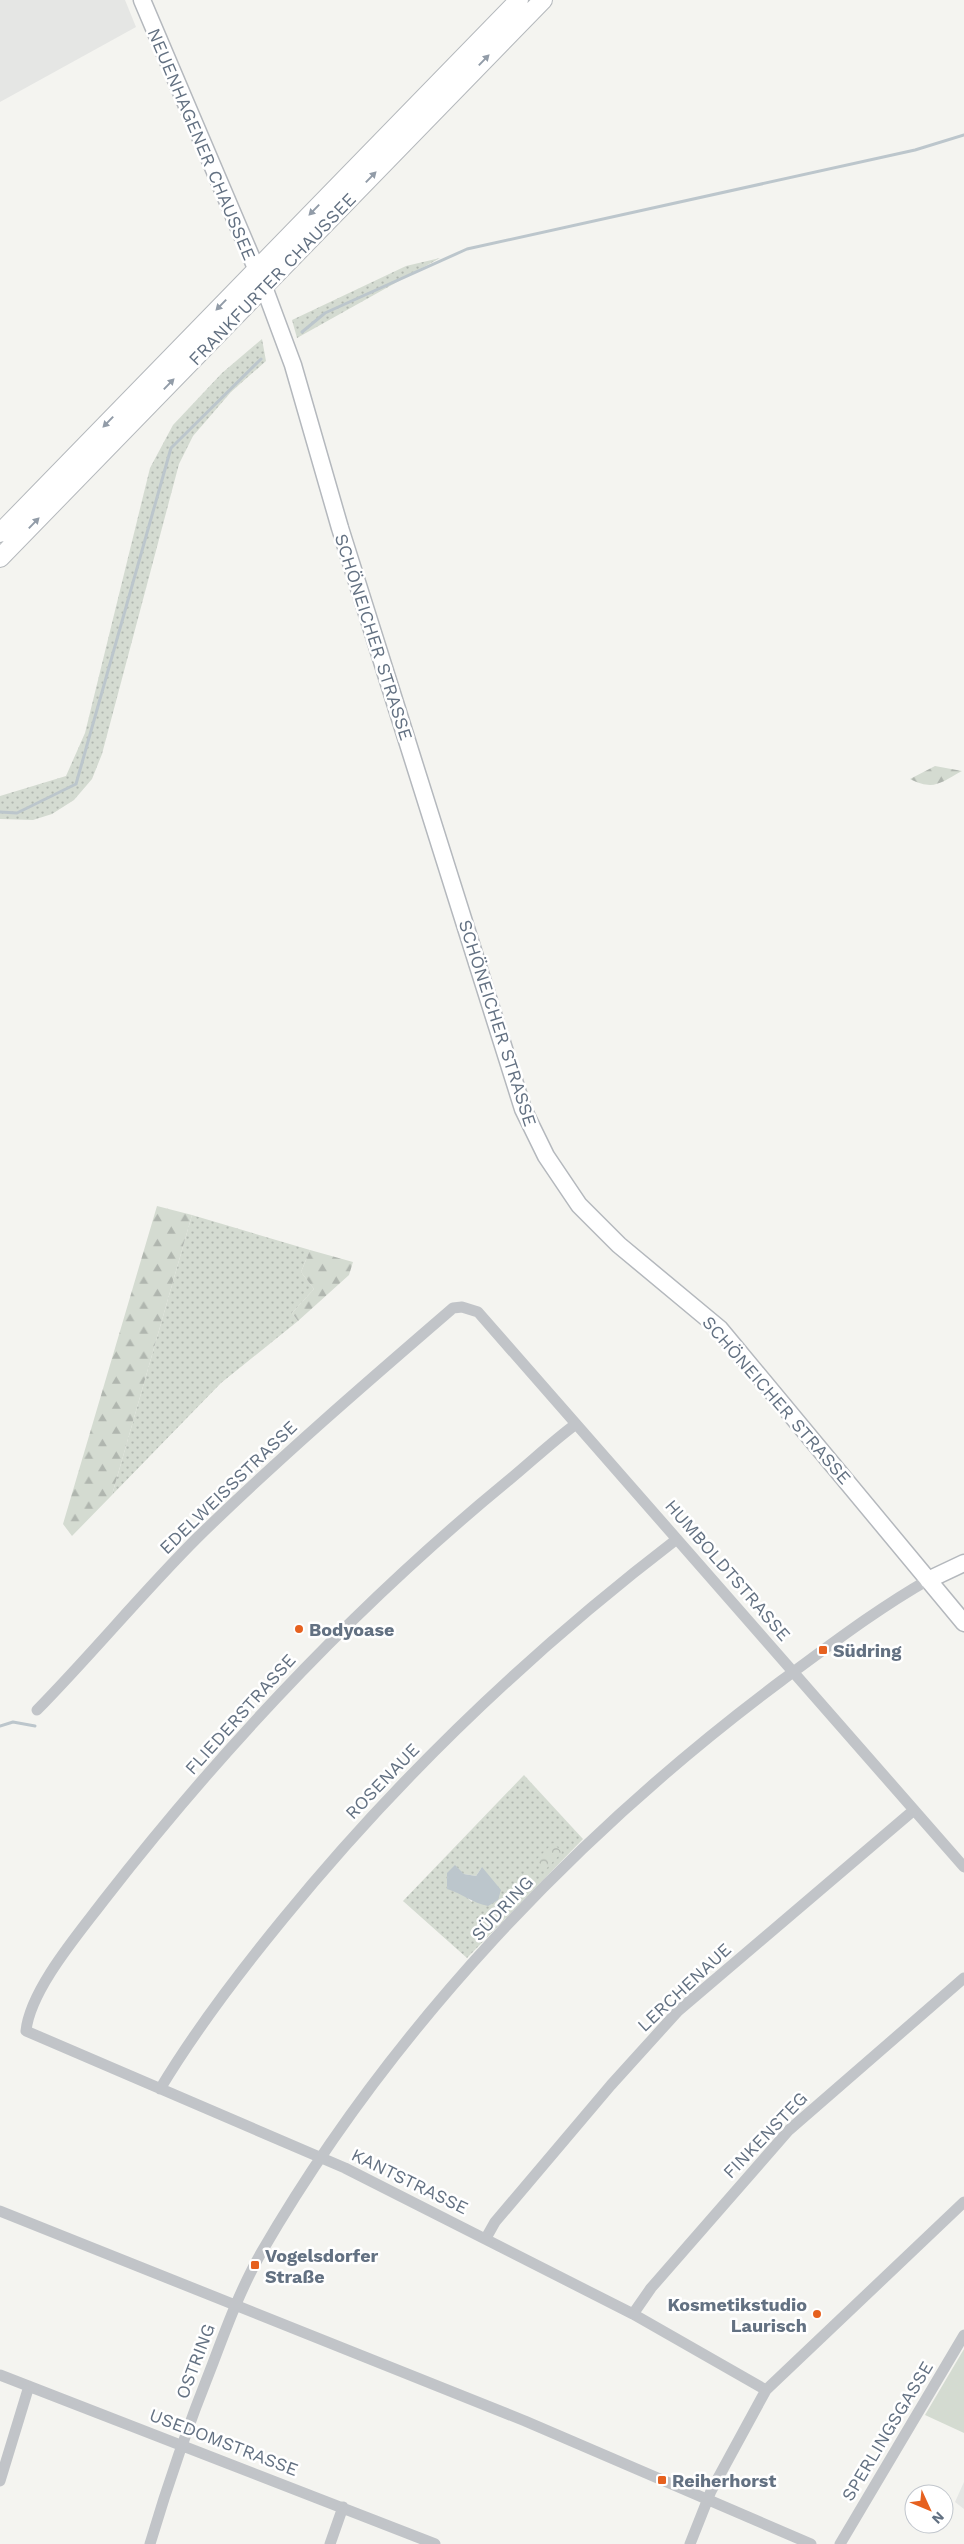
<svg xmlns="http://www.w3.org/2000/svg" width="964" height="2544" font-family="'Work Sans',sans-serif">
  <style>
    .built { fill: #e5e6e4 }
    .grass { fill: url(#grass-dots); fill-rule: evenodd }
    .forest { fill: url(#forest-firs) }
    .park { fill: url(#park-crowns) }
    .garden { fill: #d4dbd1 }
    .water { fill: #bcc6cc }
    .lines { fill: none; stroke-linecap: round; stroke-linejoin: round }
    .stream { stroke: #bcc6cc; stroke-width: 3 }
    .secondary-casing { stroke: #b4b8bd; stroke-width: 19 }
    .primary-casing { stroke: #b4b8bc; stroke-width: 20 }
    .street { stroke: #c1c4c8; stroke-width: 11 }
    .secondary { stroke: #fff; stroke-width: 16 }
    .primary { stroke: #fff; stroke-width: 18 }
    .oneway { fill: #929ca8 }
    .poi-dot { fill: #e6611f; stroke: #fff; stroke-width: 2 }
    .labels { text-anchor: middle; dominant-baseline: central; stroke-width: 5; stroke-linejoin: round; paint-order: stroke }
    .street-label { font-size: 18px; fill: #637182; stroke: #fff }
    .poi-label { font-size: 18px; font-weight: bold; fill: #637182; stroke: #fff; text-anchor: start }
  </style>
  <defs>
    <pattern id="grass-dots" width="8" height="8" patternUnits="userSpaceOnUse" patternTransform="scale(1.25)"><rect width="8" height="8" fill="#d4dbd1"/><path d="M2 2h.1M6 6h.1" fill="none" stroke="#b0b6af" stroke-width="1.8" stroke-linecap="round"/></pattern>
    <pattern id="forest-firs" width="22" height="20" patternUnits="userSpaceOnUse" patternTransform="scale(1.25)"><rect width="22" height="20" fill="#d4dbd1"/><path d="M5 1l3.5 6h-7zM16 11l3.5 6h-7z" fill="#b0b6af"/></pattern>
    <pattern id="park-crowns" width="20" height="18" patternUnits="userSpaceOnUse" patternTransform="scale(1.25)"><rect width="20" height="18" fill="#d4dbd1"/><path d="M2 6a3 3 0 1 1 6 0M12 15a3 3 0 1 1 6 0" fill="none" stroke="#b0b6af"/></pattern>
  </defs>
  <rect width="100%" height="100%" fill="#f4f4f0"/>
  <!-- built -->
  <path class="built" d="M 0,0 L 125,0 L 136,27 L 0,102 Z
    M 964,2482 L 964,2509 L 955,2502 Z"/>
  <!-- grass -->
  <path class="grass" d="M 440,258 L 297,338 L 292,320 L 406,266 Z
    M 262,339 L 266,361 L 231,392 L 193,436 L 179,464 L 102,754 L 92,779 L 74,800 L 52,814 L 33,820 L 0,819 L 0,796 L 66,776 L 85,733 L 150,468 L 173,425 L 222,373 Z
    M 192,1215 L 310,1250 L 301,1272 L 314,1289 L 292,1313 L 298,1321 L 221,1383 L 112,1495 Z
    M 524,1775 L 583,1839 L 467,1958 L 403,1901 ZM 482,1867 L 472,1902 L 463,1894 L 464,1874 L 476,1876 Z"/>
  <!-- forest -->
  <path class="forest" d="M 935,766 L 962,771 C 940,783 934,791 910,779 Z
    M 157,1206 L 192,1215 L 112,1495 L 72,1536 L 63,1524 Z
    M 310,1250 L 353,1262 L 349,1275 L 298,1321 L 292,1313 L 314,1289 L 301,1272 Z"/>
  <!-- park -->
  <path class="park" d="M 553,1843 L 562,1852 L 546,1869 L 536,1860 Z"/>
  <!-- garden -->
  <path class="garden" d="M 964,2349 L 964,2433 L 925,2415 Z"/>
  <!-- water -->
  <path class="water" d="M 455,1865 L 464,1874 L 476,1876 L 482,1867 L 501,1890 L 498,1900 L 488,1906 C 472,1903 463,1894 447,1889 L 447,1873 Z"/>
  <g class="lines">
    <!-- stream -->
    <path class="stream" d="M 302,332 L 325,313 L 467,249 L 915,150 L 964,135
      M 0,812 L 17,813 L 76,784 L 171,448 L 261,359
      M 0,1726 L 13,1722 L 35,1726"/>
    <!-- secondary casing -->
    <g class="secondary-casing">
      <path id="secondary" d="M 142,0 L 264,287 L 293,365 L 340,528 L 523,1109 L 546,1156 L 579,1205 L 619,1245 L 720,1329 L 964,1623
        M 928,1580 L 964,1563"/>
    </g>
    <!-- primary casing -->
    <g class="primary-casing">
      <path id="primary" d="M 0,533 L 519,0
        M 0,558 L 543,0"/>
    </g>
    <!-- street -->
    <path class="street" d="M 576,1424 C 553,1441 532,1461 509,1480 C 359,1603 223,1747 104,1900 C 79,1933 30,1990 26,2031 L 345,2168 L 633,2314 L 766,2390
      M 37,1710 C 92,1654 142,1593 197,1538 C 279,1458 366,1383 453,1308 L 462,1307 L 478,1312 L 964,1867
      M 160,2089 C 196,2029 238,1974 283,1919 C 398,1778 532,1650 677,1539
      M 0,2211 L 525,2421 L 811,2544
      M 486,2238 L 495,2222 L 611,2085 L 678,2011 L 914,1810
      M 633,2314 L 651,2288 L 789,2130 L 964,1978
      M 0,2375 L 435,2544
      M 0,2481 L 29,2386
      M 150,2544 C 168,2483 189,2423 213,2363 C 227,2326 241,2288 261,2253 C 390,2030 576,1834 781,1681 C 829,1646 877,1609 928,1580
      M 330,2544 L 343,2507
      M 690,2544 L 711,2491 L 766,2390 L 964,2202
      M 840,2544 L 964,2335"/>
    <!-- secondary -->
    <use href="#secondary" class="secondary"/>
    <!-- primary -->
    <use href="#primary" class="primary"/>
  </g>
  <!-- one-way arrows -->
  <defs><path id="oneway-solid" d="M-6-.8H1V-3.2L6.5 0L1 3.2V.8H-6Z" transform="scale(1.25)"/></defs>
  <g class="oneway">
    <use href="#oneway-solid" transform="translate(484 60) rotate(-46)"/>
    <use href="#oneway-solid" transform="translate(371 177) rotate(-46)"/>
    <use href="#oneway-solid" transform="translate(314 210) rotate(134)"/>
    <use href="#oneway-solid" transform="translate(221 305) rotate(134)"/>
    <use href="#oneway-solid" transform="translate(169 384) rotate(-46)"/>
    <use href="#oneway-solid" transform="translate(108 422) rotate(134)"/>
    <use href="#oneway-solid" transform="translate(34 523) rotate(-46)"/>
  </g>
  <!-- markers -->
  <g class="poi-dot">
    <circle cx="299" cy="1629" r="5"/>
    <rect x="818" y="1645" width="10" height="10" rx="2.5"/>
    <rect x="250" y="2260" width="10" height="10" rx="2.5"/>
    <circle cx="817" cy="2314" r="5"/>
    <rect x="657" y="2475" width="10" height="10" rx="2.5"/>
  </g>
  <g class="labels">
    <!-- street labels -->
    <g class="street-label">
      <text transform="translate(202 144) rotate(67)">NEUENHAGENER CHAUSSEE</text>
      <text transform="translate(272 279) rotate(-46)">FRANKFURTER CHAUSSEE</text>
      <text transform="translate(374 637) rotate(72)">SCHÖNEICHER STRASSE</text>
      <text transform="translate(498 1023) rotate(72)">SCHÖNEICHER STRASSE</text>
      <text transform="translate(777 1400) rotate(49)">SCHÖNEICHER STRASSE</text>
      <text transform="translate(228 1487) rotate(-44)">EDELWEISSSTRASSE</text>
      <text transform="translate(728 1570) rotate(49)">HUMBOLDTSTRASSE</text>
      <text transform="translate(240 1714) rotate(-48)">FLIEDERSTRASSE</text>
      <text transform="translate(382 1781) rotate(-46)">ROSENAUE</text>
      <text transform="translate(502 1908) rotate(-47)">SÜDRING</text>
      <text transform="translate(684 1987) rotate(-43)">LERCHENAUE</text>
      <text transform="translate(765 2135) rotate(-46)">FINKENSTEG</text>
      <text transform="translate(410 2181) rotate(26)">KANTSTRASSE</text>
      <text transform="translate(195 2361) rotate(-69)">OSTRING</text>
      <text transform="translate(887 2431) rotate(-59)">SPERLINGSGASSE</text>
      <text transform="translate(224 2442) rotate(21)">USEDOMSTRASSE</text>
    </g>
    <!-- poi labels -->
    <g class="poi-label">
      <text x="309" y="1629">Bodyoase</text>
      <text x="833" y="1650">Südring</text>
      <text x="265" y="2255">Vogelsdorfer<tspan x="265" dy="21">Straße</tspan></text>
      <text x="807" y="2304" text-anchor="end">Kosmetikstudio<tspan x="807" dy="21">Laurisch</tspan></text>
      <text x="672" y="2480">Reiherhorst</text>
    </g>
  </g>
  <!-- north arrow -->
  <g transform="translate(929 2509) rotate(134)"><circle r="24" fill="#ffffff" stroke="#c1c6cd"/>
  <path d="M0-4L9 19L0 12L-9 19Z" fill="#e6611f"/>
  <text y="-8" font-size="14" font-weight="bold" text-anchor="middle" fill="#637182">N</text>
  </g>
</svg>
